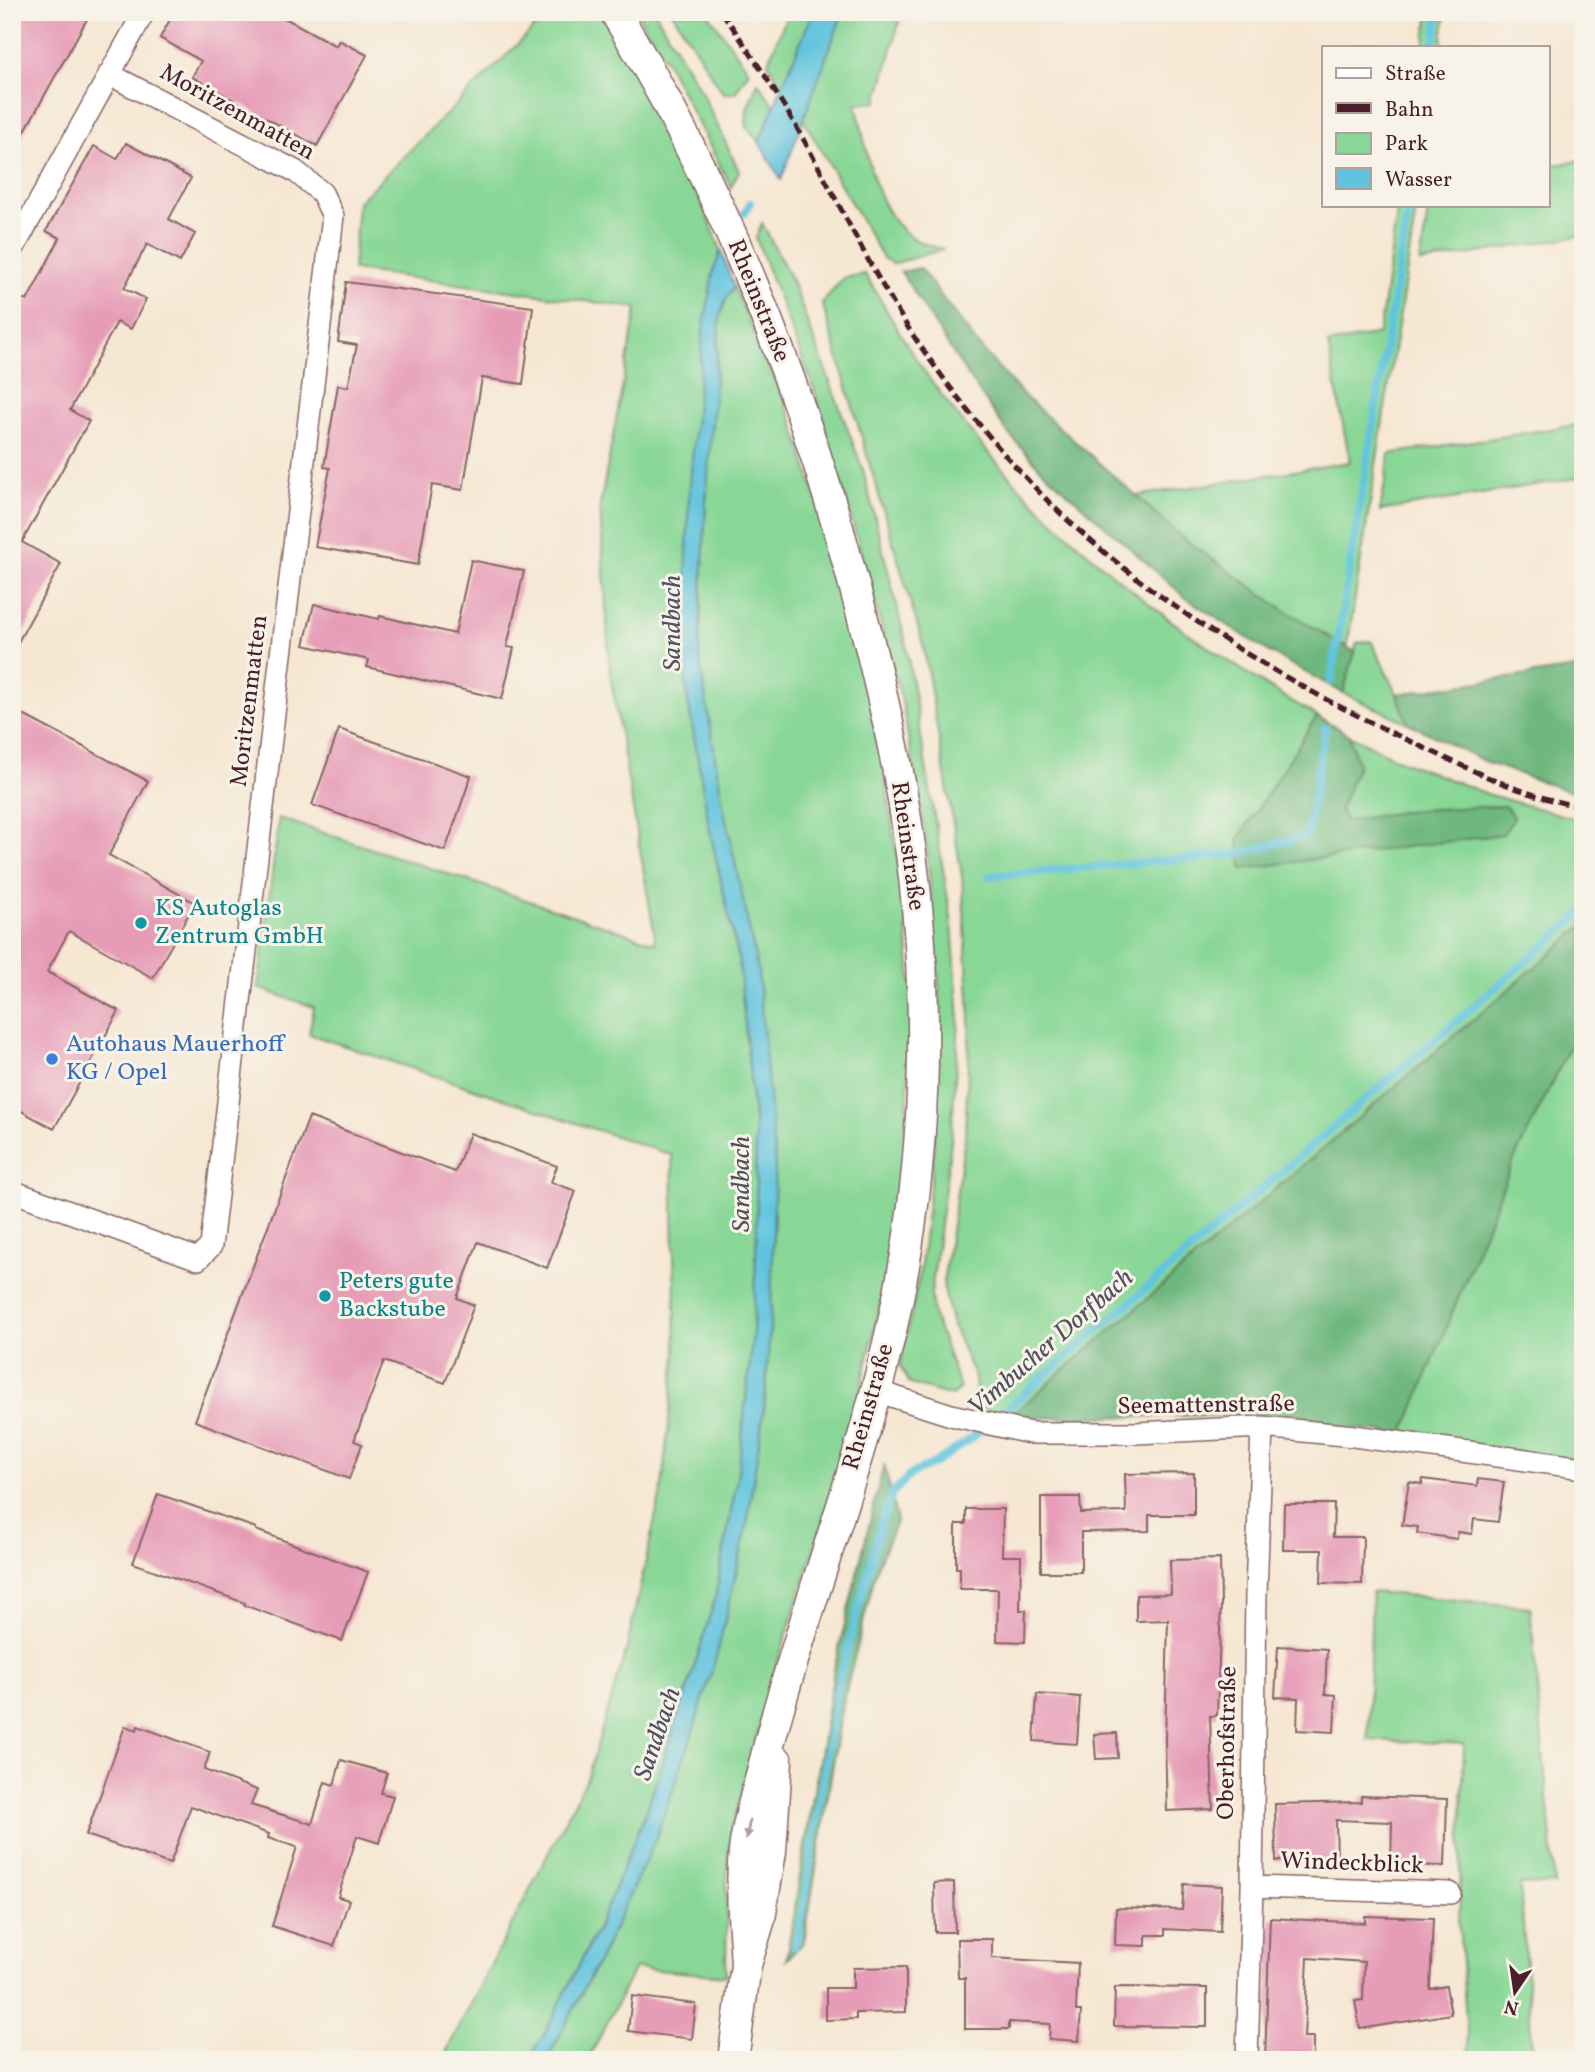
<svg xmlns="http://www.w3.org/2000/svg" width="1595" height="2072" font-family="Vollkorn,serif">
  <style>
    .green { fill: #88d796; stroke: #697b60; stroke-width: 2 }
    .forest { fill: #6eb87f; stroke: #5c6c55; stroke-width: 2 }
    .water { fill: #60c4de; stroke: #557284; stroke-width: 2 }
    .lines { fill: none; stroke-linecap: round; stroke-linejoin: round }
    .stream { stroke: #60c4de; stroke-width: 8 }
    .building { fill: #e69cb7 }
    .street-casing { stroke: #866566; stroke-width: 24 }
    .secondary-casing { stroke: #866566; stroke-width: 33 }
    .street { stroke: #fff; stroke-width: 21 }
    .secondary { stroke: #fff; stroke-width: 30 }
    .rail { stroke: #4a1f2b; stroke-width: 5; stroke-dasharray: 10 5; stroke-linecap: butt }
    .oneway { fill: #ae9aa0 }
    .culture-dot { fill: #0f9aa8; stroke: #f7f3e8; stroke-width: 2.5 }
    .shop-dot { fill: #3f7fe0; stroke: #f7f3e8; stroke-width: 2.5 }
    .labels { text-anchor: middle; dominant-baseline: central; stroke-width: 6; stroke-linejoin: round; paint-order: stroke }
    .street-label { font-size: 24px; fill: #4a1f2b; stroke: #f7f3e8 }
    .culture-label { font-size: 24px; fill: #0d838f; stroke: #f7f3e8; text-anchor: start }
    .shop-label { font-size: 24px; fill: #366cbe; stroke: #f7f3e8; text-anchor: start }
    .water-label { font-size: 26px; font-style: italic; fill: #515161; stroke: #f7f3e8 }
  </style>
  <rect width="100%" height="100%" fill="#f7f3e8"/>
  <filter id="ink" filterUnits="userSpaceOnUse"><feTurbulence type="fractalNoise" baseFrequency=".0143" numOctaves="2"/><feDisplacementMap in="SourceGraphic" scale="14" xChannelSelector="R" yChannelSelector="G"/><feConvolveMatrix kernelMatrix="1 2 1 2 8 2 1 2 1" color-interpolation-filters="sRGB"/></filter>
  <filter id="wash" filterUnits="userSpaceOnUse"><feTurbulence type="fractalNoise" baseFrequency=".00686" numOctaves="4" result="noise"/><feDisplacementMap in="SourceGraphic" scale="28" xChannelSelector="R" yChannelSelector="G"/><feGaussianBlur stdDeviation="1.57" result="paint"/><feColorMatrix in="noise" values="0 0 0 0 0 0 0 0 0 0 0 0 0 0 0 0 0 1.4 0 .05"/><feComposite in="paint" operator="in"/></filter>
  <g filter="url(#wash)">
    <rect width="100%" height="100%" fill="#f6e7d3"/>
    <!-- green -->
    <path class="green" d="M 524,12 L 601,12 L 694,183 L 721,250 L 713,273 L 684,615 L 683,656 L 688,700 L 710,831 L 739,962 L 755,1130 L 757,1230 L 753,1333 L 738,1474 L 715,1599 L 689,1684 L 647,1809 L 601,1921 L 546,2031 L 529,2060 L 442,2060 L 587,1778 L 627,1647 L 662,1487 L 676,1354 L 672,1155 L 309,1034 L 314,1007 L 258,988 L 279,818 L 656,943 L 610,674 L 600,506 L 637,308 L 353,270 L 358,202 L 534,28 Z
      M 636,12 L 655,12 L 703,95 L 739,171 L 731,187 L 666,61 Z
      M 672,12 L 707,12 L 749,71 L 735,93 L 723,93 Z
      M 788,12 L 813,12 L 783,89 L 768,63 Z
      M 843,12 L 902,12 L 877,102 L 856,104 C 870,159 874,240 944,249 L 893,264 L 883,258 L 803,119 Z
      M 1429,12 L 1446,12 L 1441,47 L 1424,47 Z
      M 758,82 L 775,107 L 759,142 L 746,126 L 747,109 Z
      M 1583,160 L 1583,235 L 1420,263 L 1429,205 L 1548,205 L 1548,166 Z
      M 1398,205 L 1417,205 L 1347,648 L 1281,608 L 1184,539 L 1136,496 L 1350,462 L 1328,344 L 1379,334 Z
      M 762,223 L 792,281 L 863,470 L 905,639 L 952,924 L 959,1020 L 951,1141 L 931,1294 L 933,1313 L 960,1388 L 952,1396 L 910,1384 L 900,1366 L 920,1273 L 933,1160 L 941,1014 L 926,839 L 902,701 L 848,506 L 814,389 L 756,238 Z
      M 865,274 C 886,308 905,345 929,378 C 1030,519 1167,630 1317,716 L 1238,840 L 1505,806 L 1414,810 L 1345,822 L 1340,809 L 1358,765 L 1349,735 L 1399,760 L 1490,795 L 1583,821 L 1583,926 L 1008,1418 L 991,1415 L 977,1402 L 975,1378 L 951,1322 L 943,1284 L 965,1138 L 970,1017 L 962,876 L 923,644 L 822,303 L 843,278 Z
      M 734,287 L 792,419 L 835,559 L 878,732 L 906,913 L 912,996 L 906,1140 L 897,1231 L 858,1402 L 822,1525 L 771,1683 L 731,1831 L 727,1874 L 726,1976 L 635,1968 L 588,2060 L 547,2060 L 602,1954 L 655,1840 L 689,1744 L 717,1654 L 746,1530 L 765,1401 L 771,1313 L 775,1162 L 699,655 L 706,501 L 720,316 L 726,299 Z
      M 1583,424 L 1583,477 L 1380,511 L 1390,454 Z
      M 1371,641 L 1397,694 L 1408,723 L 1343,693 L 1357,643 Z
      M 1583,1020 L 1583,1461 L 1403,1435 L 1512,1164 Z
      M 1372,1592 L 1530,1607 L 1555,1885 L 1520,1884 L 1533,2060 L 1469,2060 L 1459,1923 L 1464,1744 L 1368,1740 Z"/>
    <!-- forest -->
    <path class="forest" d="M 920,268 L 979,346 L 1023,395 L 1184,539 L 1281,608 L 1355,652 L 1343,693 L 1269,652 L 1186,598 L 1041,469 L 1008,433 L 962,367 L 901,272 Z
      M 1583,667 L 1583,796 L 1488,763 L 1408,723 L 1397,694 Z
      M 1317,716 L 1349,735 L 1358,765 L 1340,809 L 1345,821 L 1414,810 L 1505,806 L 1514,818 L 1503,834 L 1242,869 L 1238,840 Z
      M 1583,926 L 1583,1020 L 1512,1164 L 1403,1435 L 1253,1415 L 1008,1418 Z
      M 884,1464 L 897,1520 L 877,1567 L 843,1703 L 804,1942 L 786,1960 L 835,1664 Z"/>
    <!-- water -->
    <path class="water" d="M 813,12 L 843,12 L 781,180 L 759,142 Z
      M 721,250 L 734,287 L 726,299 L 720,316 L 706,501 L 699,655 L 722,800 L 758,971 L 775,1162 L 771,1313 L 765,1401 L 746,1530 L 717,1654 L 689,1744 L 655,1840 L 602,1954 L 547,2060 L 529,2060 L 546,2031 L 601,1921 L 647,1809 L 689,1684 L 715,1599 L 738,1474 L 753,1333 L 757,1230 L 755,1130 L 739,962 L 710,831 L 688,700 L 683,656 L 689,497 L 703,331 L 713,273 Z"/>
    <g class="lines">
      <!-- stream -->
      <path class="stream" d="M 1434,47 L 1439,12
        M 745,213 L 750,203
        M 1331,682 L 1409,205
        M 989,876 L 1237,854 L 1307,836 L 1325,728
        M 794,1947 L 800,1928 L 837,1688 L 882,1520 L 892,1494 L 911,1474 L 935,1463 L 969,1440 L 1003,1412 L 1583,912"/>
    </g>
    <g id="blocks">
      <!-- building -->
      <path class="building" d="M 12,12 L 91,12 L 12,154 Z
        M 174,12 L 274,12 L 336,46 L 339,40 L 367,55 L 317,146 L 192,77 L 201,61 L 160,38 Z
        M 126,143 L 191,178 L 169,219 L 195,234 L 180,262 L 147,244 L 124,288 L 146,299 L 131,329 L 117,322 L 70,410 L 89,421 L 22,542 L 61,564 L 12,653 L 12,293 L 27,301 L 60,238 L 46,231 L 94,146 L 117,159 Z
        M 346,282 L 533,307 L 523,384 L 482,378 L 463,490 L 432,485 L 418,565 L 315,547 L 330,468 L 324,467 L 338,385 L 348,387 L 357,345 L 338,342 Z
        M 471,560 L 524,571 L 507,647 L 514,648 L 502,699 L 367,667 L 369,660 L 304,645 L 314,604 L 379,619 L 380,616 L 455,634 Z
        M 12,709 L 148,781 L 109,855 L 195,903 L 153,978 L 69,931 L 47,972 L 119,1011 L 54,1129 L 12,1106 Z
        M 339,729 L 471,776 L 445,851 L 312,805 Z
        M 309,1117 L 455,1172 L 470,1133 L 557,1166 L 551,1182 L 576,1191 L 547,1268 L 478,1242 L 457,1298 L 474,1305 L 445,1383 L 384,1361 L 354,1441 L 362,1444 L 349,1479 L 195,1421 Z
        M 1194,1473 L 1194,1515 L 1149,1515 L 1149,1531 L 1081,1532 L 1081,1572 L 1041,1572 L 1041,1497 L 1080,1497 L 1081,1513 L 1126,1512 L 1125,1474 Z
        M 1423,1479 L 1477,1486 L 1478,1479 L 1504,1482 L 1498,1522 L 1474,1519 L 1472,1534 L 1458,1532 L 1457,1539 L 1417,1533 L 1418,1527 L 1402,1525 L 1409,1482 L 1422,1484 Z
        M 158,1494 L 256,1528 L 256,1530 L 368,1572 L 342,1641 L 244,1605 L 245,1603 L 133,1563 Z
        M 1284,1504 L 1334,1504 L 1333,1537 L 1363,1537 L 1362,1584 L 1321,1583 L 1322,1550 L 1283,1550 Z
        M 966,1509 L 1003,1509 L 1002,1556 L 1021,1556 L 1020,1610 L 1026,1610 L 1025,1642 L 997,1641 L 998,1589 L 960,1589 L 960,1568 L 956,1568 L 956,1524 L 966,1524 Z
        M 1220,1559 L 1221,1603 L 1217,1716 L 1210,1716 L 1213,1809 L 1167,1811 L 1165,1741 L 1168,1620 L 1136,1621 L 1136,1595 L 1171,1594 L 1170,1560 Z
        M 1278,1646 L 1327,1649 L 1325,1694 L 1336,1695 L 1334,1732 L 1297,1730 L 1298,1698 L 1275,1697 Z
        M 1037,1694 L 1080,1697 L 1077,1744 L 1034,1741 Z
        M 125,1726 L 137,1730 L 138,1726 L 210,1752 L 204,1770 L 257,1790 L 251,1805 L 312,1824 L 325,1782 L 334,1785 L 341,1760 L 387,1773 L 381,1793 L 393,1796 L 379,1843 L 357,1836 L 338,1897 L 349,1900 L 334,1946 L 272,1926 L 297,1847 L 268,1838 L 269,1834 L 191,1806 L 170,1864 L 86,1835 Z
        M 1117,1733 L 1118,1758 L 1096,1759 L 1094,1734 Z
        M 1361,1796 L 1447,1799 L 1445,1866 L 1391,1865 L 1392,1822 L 1336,1820 L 1337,1860 L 1276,1861 L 1275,1804 L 1361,1802 Z
        M 954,1882 L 955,1932 L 935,1932 L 934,1883 Z
        M 1184,1884 L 1222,1886 L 1220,1932 L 1165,1929 L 1165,1935 L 1146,1935 L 1146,1946 L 1115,1945 L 1116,1908 L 1182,1910 Z
        M 1365,1916 L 1433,1918 L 1430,1989 L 1446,1986 L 1451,2014 L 1360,2029 L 1355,2001 L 1363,2000 L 1364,1962 L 1308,1958 L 1304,2037 L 1313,2037 L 1313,2060 L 1265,2060 L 1270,1918 L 1365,1923 Z
        M 957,1939 L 992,1939 L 992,1958 L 1078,1963 L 1076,2011 L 1081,2011 L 1079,2041 L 1049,2039 L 1050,2024 L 1009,2022 L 1009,2029 L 965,2029 L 965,1978 L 958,1978 Z
        M 906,1967 L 906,2012 L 856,2013 L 856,2019 L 826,2020 L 826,1988 L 853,1988 L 853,1968 Z
        M 1115,1987 L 1207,1988 L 1207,2027 L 1114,2026 Z
        M 632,1996 L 696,2004 L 692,2039 L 628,2031 Z"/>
    </g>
  </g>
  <g filter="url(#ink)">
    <use href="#blocks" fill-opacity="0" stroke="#866566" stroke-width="2"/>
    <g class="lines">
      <!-- street casing -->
      <g class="street-casing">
        <path id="street" d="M 12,251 L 144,12
          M 12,1191 L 198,1259 L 211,1246 L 333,216 L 322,193 L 295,171 L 109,74
          M 876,1391 L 951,1415 L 1030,1433 L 1136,1433 L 1262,1427 L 1354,1436 L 1583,1468
          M 1252,1887 L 1450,1893
          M 1247,2060 L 1252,1887 L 1256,1594 L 1262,1427"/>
      </g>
      <!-- secondary casing -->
      <g class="secondary-casing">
        <path id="secondary" d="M 615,12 C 718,181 793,366 846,556 C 868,634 888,714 902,794 C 932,967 931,1150 893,1322 C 865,1448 819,1570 783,1694 C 774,1723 767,1753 759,1783 C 753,1806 746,1829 744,1852 C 740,1890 744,1927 746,1965
          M 733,2060 L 746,1965 L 760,1919 L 771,1851 L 777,1761"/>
      </g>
      <!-- street -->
      <use href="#street" class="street"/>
      <!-- secondary -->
      <use href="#secondary" class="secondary"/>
      <!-- rail -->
      <path class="rail" d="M 722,12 C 750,52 777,93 801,135 C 841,206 875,280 921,347 C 968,414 1023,481 1084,535 C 1184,622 1299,690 1418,745 C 1471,770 1525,797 1583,807"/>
    </g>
    <!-- one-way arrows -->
    <defs><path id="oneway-solid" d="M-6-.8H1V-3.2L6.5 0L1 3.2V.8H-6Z" transform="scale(1.75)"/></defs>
    <use class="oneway" href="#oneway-solid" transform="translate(748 1829) rotate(102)"/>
  </g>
  <!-- markers -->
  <g class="culture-dot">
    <circle cx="141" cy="923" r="7"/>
    <circle cx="325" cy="1296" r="7"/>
  </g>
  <circle class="shop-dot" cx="52" cy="1059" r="7"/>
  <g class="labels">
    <!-- street labels -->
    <g class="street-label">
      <text transform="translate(237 113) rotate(29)">Moritzenmatten</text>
      <text transform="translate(758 301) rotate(68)">Rheinstraße</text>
      <text transform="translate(250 701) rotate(-83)">Moritzenmatten</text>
      <text transform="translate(907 846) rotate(82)">Rheinstraße</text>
      <text transform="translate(1206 1406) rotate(-1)">Seemattenstraße</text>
      <text transform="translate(869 1407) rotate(-74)">Rheinstraße</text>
      <text transform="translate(1228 1743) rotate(-89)">Oberhofstraße</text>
      <text transform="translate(1352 1864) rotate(2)">Windeckblick</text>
    </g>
    <!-- culture labels -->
    <g class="culture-label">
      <text x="155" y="909">KS Autoglas<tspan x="155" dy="28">Zentrum GmbH</tspan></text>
      <text x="339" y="1282">Peters gute<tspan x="339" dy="28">Backstube</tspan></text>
    </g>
    <!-- shop labels -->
    <g class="shop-label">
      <text x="66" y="1045">Autohaus Mauerhoff<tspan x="66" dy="28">KG / Opel</tspan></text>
    </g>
    <!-- water labels -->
    <g class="water-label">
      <text transform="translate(673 623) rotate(-90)">Sandbach</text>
      <text transform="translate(742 1184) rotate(-90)">Sandbach</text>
      <text transform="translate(1051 1343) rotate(-41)">Vimbucher Dorfbach</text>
      <text transform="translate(658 1734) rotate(-71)">Sandbach</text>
    </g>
  </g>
  <!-- margin -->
  <rect width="1595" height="2072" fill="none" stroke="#f7f3e8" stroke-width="42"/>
  <!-- legend -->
  <rect x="1322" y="46" width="228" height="161" fill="#f7f3e8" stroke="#b29e9c" stroke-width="2"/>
  <rect x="1336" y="68" width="35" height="10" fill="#ffffff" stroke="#b29e9c" stroke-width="2"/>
  <text x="1385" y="80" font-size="21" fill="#4a1f2b">Straße</text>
  <rect x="1336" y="103" width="35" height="10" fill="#4a1f2b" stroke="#b29e9c" stroke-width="2"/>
  <text x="1385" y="116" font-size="21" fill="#4a1f2b">Bahn</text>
  <rect x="1336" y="133" width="35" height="21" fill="#88d796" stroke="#b29e9c" stroke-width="2"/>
  <text x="1385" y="150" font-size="21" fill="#4a1f2b">Park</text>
  <rect x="1336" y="168" width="35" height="21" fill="#60c4de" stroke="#b29e9c" stroke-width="2"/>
  <text x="1385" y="186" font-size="21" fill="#4a1f2b">Wasser</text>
  <!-- north arrow -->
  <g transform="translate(1515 1992) rotate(193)" stroke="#f7f3e8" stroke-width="5" paint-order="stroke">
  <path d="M0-5L12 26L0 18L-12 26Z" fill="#4a1f2b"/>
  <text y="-10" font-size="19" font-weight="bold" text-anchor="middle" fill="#4a1f2b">N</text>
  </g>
</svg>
